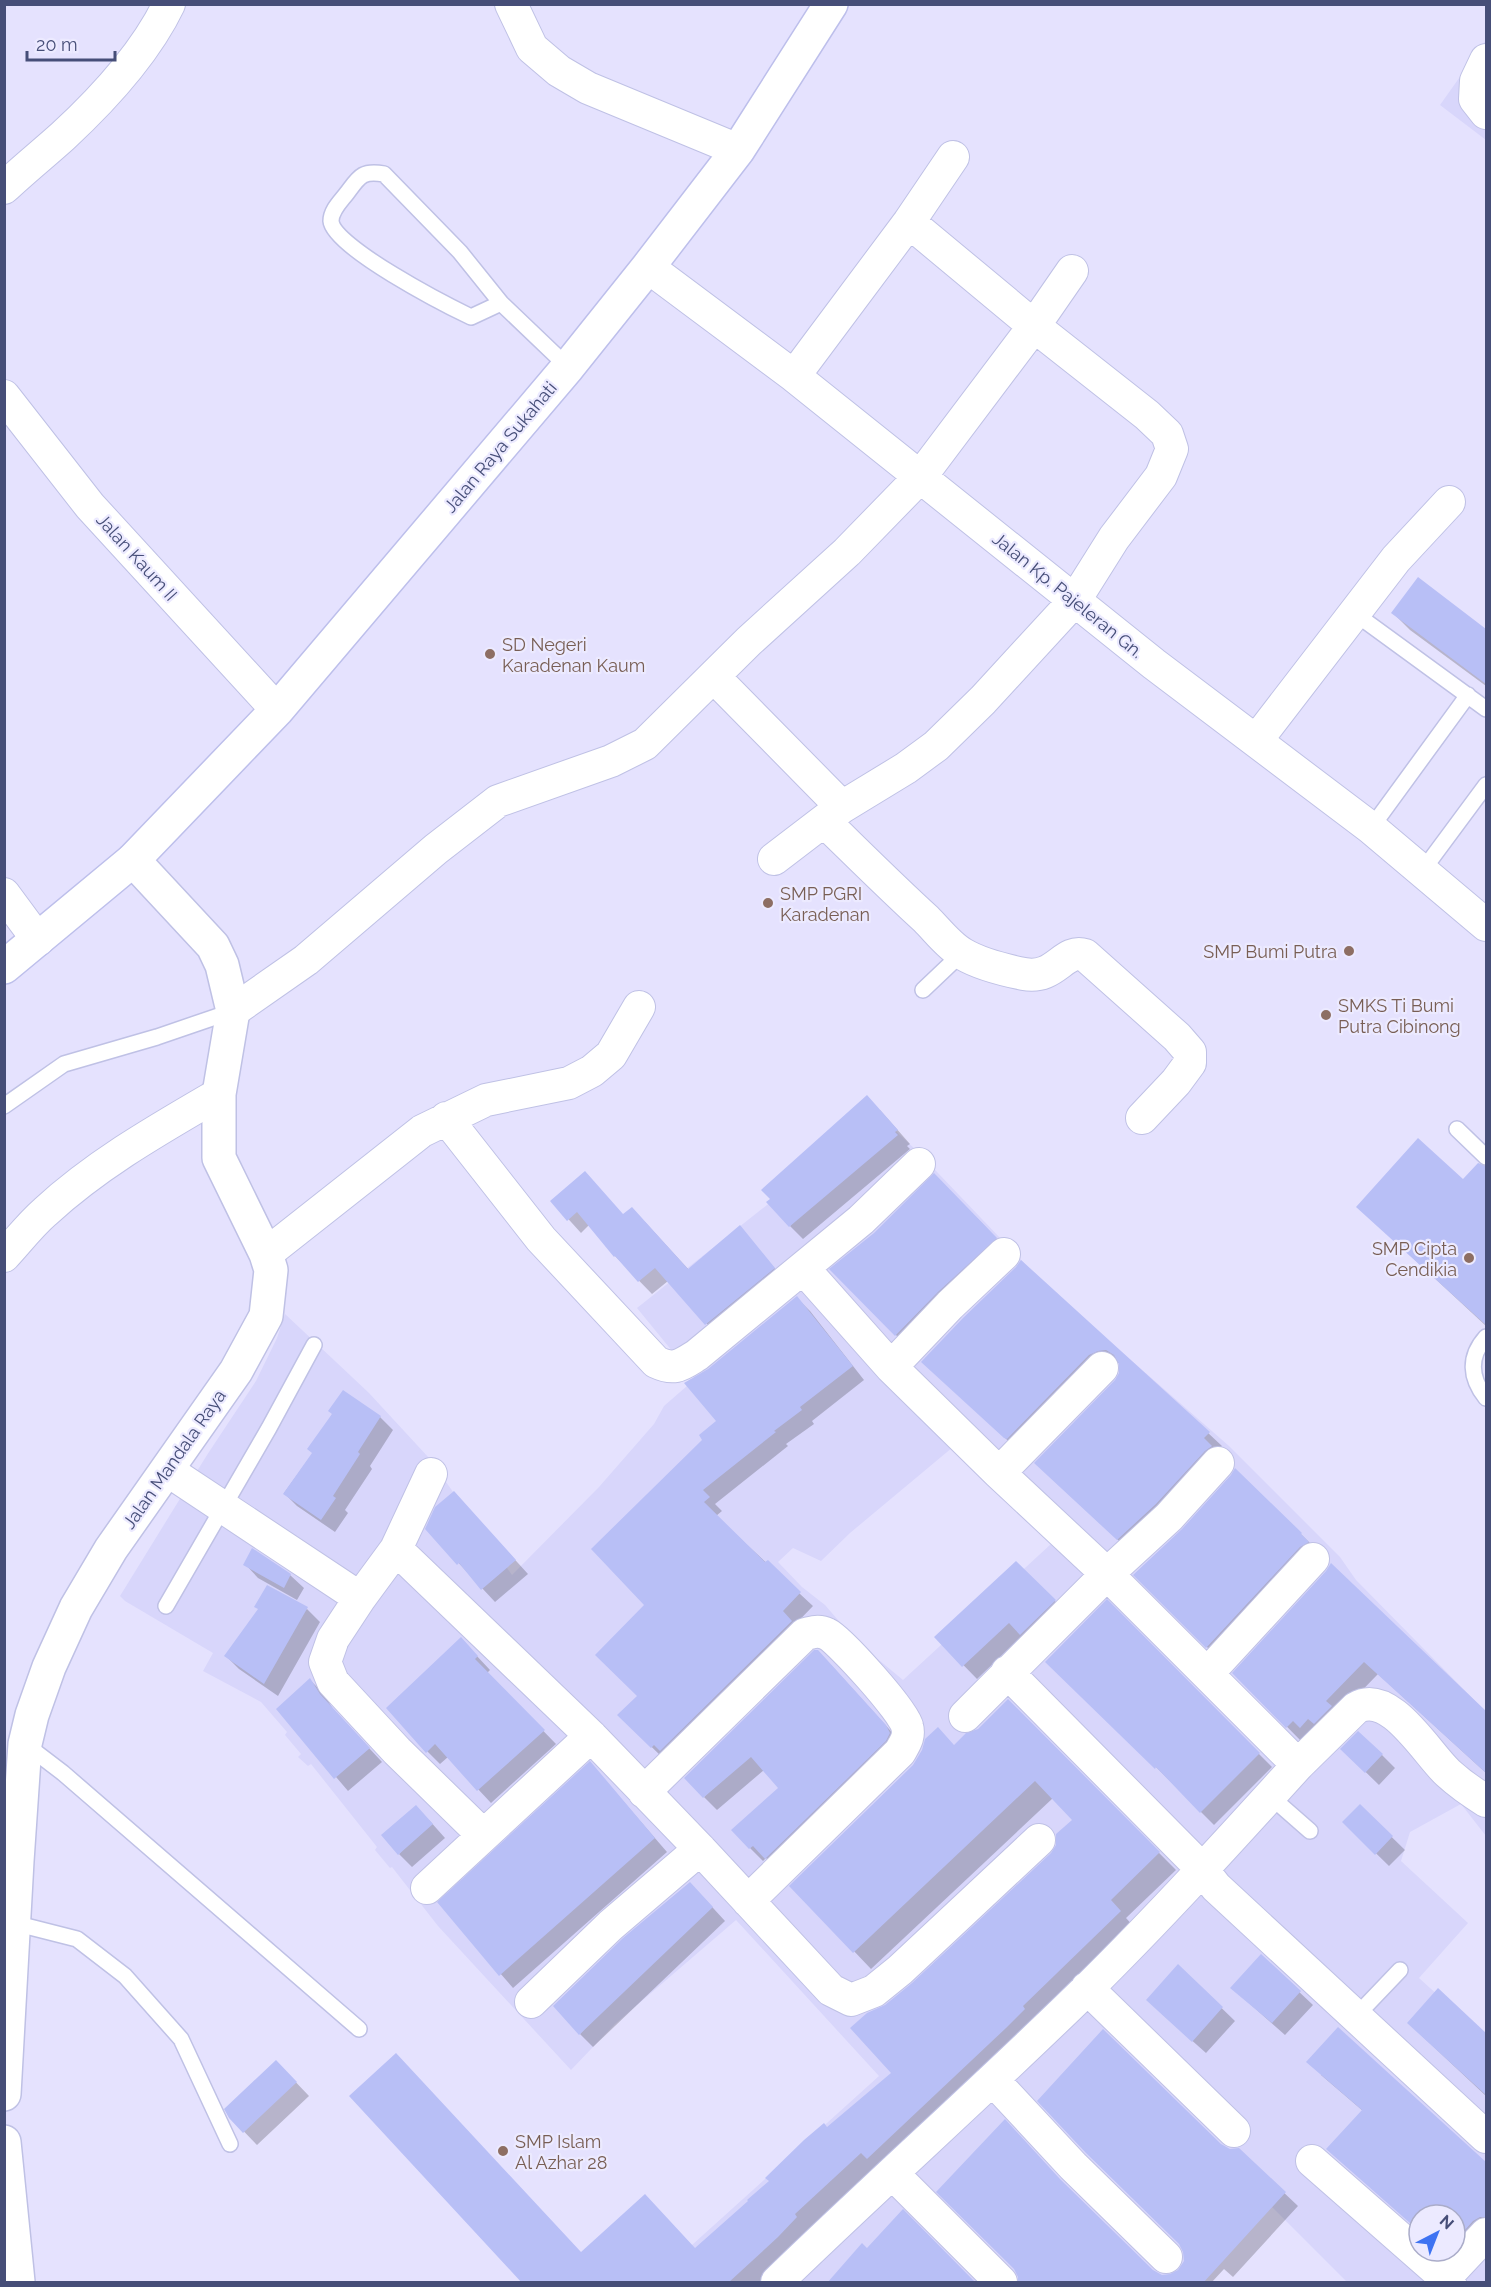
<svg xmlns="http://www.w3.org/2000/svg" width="1491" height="2287" font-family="Raleway,sans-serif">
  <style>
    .residential { fill: #d8d6fb; fill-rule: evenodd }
    .shadow { fill: #0003 }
    .building { fill: #b8bff6 }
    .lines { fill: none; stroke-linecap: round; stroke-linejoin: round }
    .service-casing { stroke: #bfc1e5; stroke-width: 18 }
    .minor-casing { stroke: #bfc1e5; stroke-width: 34 }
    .tertiary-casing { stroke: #bfc1e5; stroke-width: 36 }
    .secondary-casing { stroke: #bdbfeb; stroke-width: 36 }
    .service { stroke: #fff; stroke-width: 15 }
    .minor { stroke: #fff; stroke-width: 32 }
    .tertiary { stroke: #fff; stroke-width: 33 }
    .secondary { stroke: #fff; stroke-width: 33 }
    .education-dot { fill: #8d6e63; stroke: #eceaff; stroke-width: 2 }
    .labels { text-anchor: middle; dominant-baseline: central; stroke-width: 4.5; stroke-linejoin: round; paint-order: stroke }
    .street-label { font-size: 18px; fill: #464e78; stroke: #eceaff }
    .education-label { font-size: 18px; fill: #785e54; stroke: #eceaff; text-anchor: start }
  </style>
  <rect width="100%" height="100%" fill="#e5e2fe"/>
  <!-- residential -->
  <path class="residential" d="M 1486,40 L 1486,140 L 1440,105 Z
    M 871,1108 L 916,1150 L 1025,1264 L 1084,1319 L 1229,1446 L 1340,1557 L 1356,1580 L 1486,1712 L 1486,1836 L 1461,1804 L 1410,1832 L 1401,1861 L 1468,1923 L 1419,1978 L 1486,2039 L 1486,2221 L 1456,2257 L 1472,2273 L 1486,2257 L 1486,2282 L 1347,2282 L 1263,2198 L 1187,2282 L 651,2282 L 879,2076 L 736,1920 L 615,2024 L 571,2070 L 438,1926 L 392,1867 L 390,1868 L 375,1850 L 377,1847 L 311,1764 L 308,1766 L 298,1757 L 301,1754 L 285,1735 L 287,1732 L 261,1702 L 203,1671 L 213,1653 L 125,1601 L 120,1596 L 207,1455 L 256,1381 L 277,1338 L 285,1314 L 369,1393 L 429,1458 L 512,1575 L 599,1487 L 654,1424 L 664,1406 L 695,1379 L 637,1308 L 777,1197 ZM 953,1447 L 1051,1544 L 903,1680 L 856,1641 L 825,1605 L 802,1587 L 778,1562 L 793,1548 L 821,1561 L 850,1533 ZM 1419,2215 L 1455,2215 L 1455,2251 L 1419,2251 Z"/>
  <!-- shadow -->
  <path class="shadow" d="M 1418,580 L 1486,631 L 1486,686 L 1410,630 L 1393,613 Z
    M 880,1110 L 910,1144 L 907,1146 L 910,1149 L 803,1239 L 790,1226 Z
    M 1485,1168 L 1486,1169 L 1486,1326 L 1358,1207 L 1463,1181 Z
    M 552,1201 L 645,1222 L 690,1271 L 740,1227 L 786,1282 L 719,1337 L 668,1281 L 652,1294 L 615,1256 L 589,1225 L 581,1233 Z
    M 977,1218 L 1009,1252 L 909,1348 L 831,1270 Z
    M 1018,1268 L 1132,1362 L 1222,1446 L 1131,1552 L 1049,1476 L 1116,1381 L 1121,1373 L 1121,1363 L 1111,1363 L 1019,1451 L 936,1374 Z
    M 797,1298 L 810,1311 L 864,1380 L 812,1421 L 814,1424 L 786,1444 L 788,1446 L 715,1504 L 722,1511 L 716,1516 L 813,1606 L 665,1760 L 619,1715 L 639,1696 L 646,1605 L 704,1440 L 718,1421 L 709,1370 Z
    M 343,1392 L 380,1417 L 393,1430 L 370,1466 L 372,1469 L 345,1510 L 348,1513 L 335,1532 L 297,1506 L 284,1493 L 313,1453 Z
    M 1236,1470 L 1314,1547 L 1220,1660 L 1135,1575 L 1183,1530 Z
    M 466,1506 L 528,1574 L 495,1602 L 427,1529 Z
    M 253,1550 L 290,1575 L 304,1588 L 297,1600 L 258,1578 L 245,1564 Z
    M 1016,1563 L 1068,1614 L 1034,1647 L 1022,1636 L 977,1679 L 936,1637 Z
    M 1331,1565 L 1486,1713 L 1486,1773 L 1378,1674 L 1314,1740 L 1307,1733 L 1300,1740 L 1234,1673 L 1327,1572 Z
    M 1107,1602 L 1272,1767 L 1214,1825 L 1108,1719 Z
    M 307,1609 L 320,1622 L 278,1696 L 239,1669 L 226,1656 Z
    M 461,1639 L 490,1670 L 487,1673 L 556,1744 L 491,1803 L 448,1757 L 440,1764 L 427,1751 Z
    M 831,1665 L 898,1739 L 779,1871 L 766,1858 L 763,1861 L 750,1848 L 780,1788 L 764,1770 L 717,1810 L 704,1797 Z
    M 310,1680 L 323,1693 L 333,1709 L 382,1762 L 348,1791 L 278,1709 Z
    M 1008,1701 L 1176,1870 L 1126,1918 L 1136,1929 L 764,2282 L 523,2282 L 582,2254 L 696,2250 L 827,2129 L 893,2073 L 886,2006 L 913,1984 L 1052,1854 L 1074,1820 L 1053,1798 L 871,1969 L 792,1886 L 955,1746 L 979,1730 Z
    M 1342,1749 L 1382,1755 L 1395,1768 L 1379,1785 Z
    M 590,1763 L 667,1852 L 513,1988 L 439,1903 Z
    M 1360,1806 L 1405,1850 L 1389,1866 L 1344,1822 Z
    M 429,1820 L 445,1838 L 412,1867 L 399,1854 Z
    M 703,1897 L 725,1921 L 593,2047 L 580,2034 Z
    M 1261,1956 L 1313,2005 L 1285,2035 L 1232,1988 Z
    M 1178,1966 L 1235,2021 L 1206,2053 L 1161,2013 Z
    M 1438,1990 L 1486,2035 L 1486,2096 L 1422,2036 Z
    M 1338,2029 L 1486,2164 L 1486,2205 L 1482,2210 L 1486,2215 L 1486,2234 L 1470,2252 L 1458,2240 L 1455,2243 L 1455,2215 L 1419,2215 L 1419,2231 L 1363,2111 L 1321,2075 Z
    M 289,2075 L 309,2096 L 257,2145 L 230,2117 Z
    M 1221,2145 L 1230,2150 L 1239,2150 L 1298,2206 L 1233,2277 L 1224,2269 L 1212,2282 L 1020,2282 L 1070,2191 L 1152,2271 L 1161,2276 L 1171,2276 L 1180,2270 L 1185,2262 Z"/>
  <!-- building -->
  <path class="building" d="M 1418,577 L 1486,629 L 1486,684 L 1391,613 Z
    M 867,1095 L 898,1130 L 895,1132 L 898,1135 L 789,1227 L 766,1202 L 770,1199 L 761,1190 Z
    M 1418,1138 L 1463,1179 L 1478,1163 L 1486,1166 L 1486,1325 L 1356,1207 Z
    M 585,1171 L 623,1214 L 632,1207 L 688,1269 L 740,1225 L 775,1268 L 705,1325 L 655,1268 L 638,1282 L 615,1256 L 614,1257 L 577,1212 L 567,1221 L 550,1201 Z
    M 934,1173 L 997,1238 L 938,1292 L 895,1336 L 829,1269 L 874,1233 Z
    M 1021,1260 L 1210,1432 L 1204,1438 L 1212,1446 L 1205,1451 L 1156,1504 L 1117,1540 L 1034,1463 L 1115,1380 L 1119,1373 L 1119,1364 L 1114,1355 L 1106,1350 L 1098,1351 L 1089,1355 L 1007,1439 L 1004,1438 L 921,1362 L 963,1318 L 1016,1267 Z
    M 797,1296 L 853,1366 L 800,1407 L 802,1410 L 774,1431 L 776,1432 L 703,1490 L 710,1497 L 704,1502 L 765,1562 L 768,1560 L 801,1592 L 783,1611 L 792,1621 L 660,1751 L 654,1745 L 651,1748 L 617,1715 L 637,1696 L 595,1655 L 644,1605 L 591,1549 L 702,1440 L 699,1435 L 716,1421 L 684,1383 L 708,1369 Z
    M 343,1390 L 381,1416 L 358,1452 L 360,1454 L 333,1496 L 336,1498 L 321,1520 L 283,1494 L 312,1453 L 307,1449 L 332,1414 L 328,1411 Z
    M 1235,1468 L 1302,1533 L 1301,1534 L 1309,1542 L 1300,1547 L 1206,1648 L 1133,1575 L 1182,1529 L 1231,1475 Z
    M 454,1491 L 516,1560 L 481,1590 L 459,1563 L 457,1565 L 425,1529 L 435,1507 Z
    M 252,1548 L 291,1574 L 284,1588 L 243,1565 Z
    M 1016,1561 L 1056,1600 L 1020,1635 L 1009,1623 L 962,1667 L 934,1637 Z
    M 1331,1563 L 1486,1711 L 1486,1773 L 1364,1662 L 1326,1701 L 1332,1706 L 1314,1724 L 1308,1719 L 1300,1728 L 1293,1721 L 1286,1728 L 1232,1673 L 1326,1571 Z
    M 267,1585 L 308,1607 L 264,1684 L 224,1656 L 258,1609 L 254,1607 Z
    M 1107,1599 L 1260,1753 L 1200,1813 L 1156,1767 L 1155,1769 L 1045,1662 Z
    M 461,1637 L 478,1656 L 475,1659 L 545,1730 L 477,1791 L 435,1744 L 426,1753 L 386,1708 Z
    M 814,1650 L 818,1650 L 886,1725 L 890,1733 L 886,1741 L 765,1859 L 753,1846 L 749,1849 L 731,1830 L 778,1788 L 751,1757 L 703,1798 L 684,1778 Z
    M 310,1678 L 320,1694 L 370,1748 L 334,1779 L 276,1709 Z
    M 1008,1699 L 1160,1852 L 1111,1900 L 1121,1911 L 1023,2006 L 1025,2009 L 1006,2028 L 867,2159 L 861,2153 L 795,2214 L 797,2217 L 778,2237 L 728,2283 L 522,2283 L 349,2096 L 396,2053 L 581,2252 L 645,2194 L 695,2248 L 748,2201 L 747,2200 L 769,2181 L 765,2178 L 804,2140 L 824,2123 L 827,2127 L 891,2073 L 850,2028 L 867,2013 L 885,2005 L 912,1983 L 1051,1853 L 1056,1845 L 1056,1834 L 1072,1820 L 1035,1781 L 853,1953 L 789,1886 L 913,1765 L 922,1750 L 925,1739 L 938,1727 L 954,1745 L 966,1733 L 978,1729 Z
    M 1358,1731 L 1383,1754 L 1365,1773 L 1340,1749 Z
    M 590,1761 L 655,1838 L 499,1976 L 437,1902 Z
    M 1360,1804 L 1393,1836 L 1375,1855 L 1342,1822 Z
    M 416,1805 L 433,1824 L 398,1855 L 381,1835 Z
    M 690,1882 L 713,1907 L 579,2035 L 553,2006 L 623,1938 Z
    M 1261,1954 L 1301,1991 L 1272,2023 L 1230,1988 Z
    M 1178,1964 L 1223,2007 L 1192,2042 L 1146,2000 Z
    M 1438,1988 L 1486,2033 L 1486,2095 L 1407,2023 Z
    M 1338,2027 L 1486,2162 L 1486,2217 L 1480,2217 L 1473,2221 L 1456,2240 L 1455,2215 L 1419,2215 L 1419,2231 L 1326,2149 L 1362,2110 L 1306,2062 Z
    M 1103,2029 L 1221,2144 L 1230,2149 L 1239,2148 L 1286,2192 L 1203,2283 L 1018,2283 L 1018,2277 L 1014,2269 L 936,2192 L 1005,2119 L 1060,2179 L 1153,2270 L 1162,2275 L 1170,2274 L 1178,2270 L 1184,2261 L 1183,2252 L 1179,2244 L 1086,2153 L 1037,2101 Z
    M 276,2060 L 297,2082 L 243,2133 L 229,2118 L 224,2109 Z
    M 903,2209 L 976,2283 L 827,2283 L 862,2243 L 867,2248 Z"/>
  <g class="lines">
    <!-- service casing -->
    <g class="service-casing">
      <path id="service" d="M 501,303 L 471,317 C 446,305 333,247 331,221 C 331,210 341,201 347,193 C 359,177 362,170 384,174 L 460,252 L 501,303 L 568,367
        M 1353,612 L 1486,709
        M 1371,828 L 1468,695
        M 1423,870 L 1486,785
        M 923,990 L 962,953
        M 4,1106 L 64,1064 L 157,1037 L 233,1011
        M 1457,1129 L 1486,1157
        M 1486,1337 C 1468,1357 1470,1378 1486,1398
        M 166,1606 L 269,1428 L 314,1345
        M 25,1744 L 63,1773 L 359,2029
        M 1270,1796 L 1310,1831
        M 14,1923 L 77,1939 L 125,1976 L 181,2039 L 230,2144
        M 1357,2015 L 1400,1970"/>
    </g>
    <!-- minor casing -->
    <g class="minor-casing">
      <path id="minor" d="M 511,4 L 532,48 L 559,71 L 588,88 L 738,150
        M 1486,60 L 1476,81 L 1475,99 L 1486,113
        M 4,188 C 23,170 43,154 63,136 C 103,99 145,54 169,4
        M 648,267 L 794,376 L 1154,664 L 1371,828 L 1486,925
        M 794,376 L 909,222 L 953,157
        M 4,396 L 90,506 L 277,710
        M 714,677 L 842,807
        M 1256,741 L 1396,559 L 1449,502
        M 824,821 C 858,854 891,887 926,919 C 937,930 949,946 963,954 C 980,964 1004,970 1024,974 C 1056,980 1063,948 1085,955 L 1177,1037 L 1190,1052 L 1190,1063 L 1176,1082 L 1142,1118
        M 774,859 L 842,807 L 906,768 L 936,746 L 983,700 L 1075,600 L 1114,538 L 1161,476 L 1172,449 L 1167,434 L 1147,415 L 1034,326 L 909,222
        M 4,894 L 38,940
        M 233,1011 L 306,960 L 436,849 L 498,801 L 611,761 L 645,744 L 749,641 L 847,552 L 921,476 L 1034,326 L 1072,271
        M 446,1118 L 541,1239 L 656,1362 C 675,1371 681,1365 697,1355 L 861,1220 L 919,1164
        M 266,1254 L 422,1131 L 486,1100 L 569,1083 L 592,1071 L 611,1055 L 639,1007
        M 4,1256 C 18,1241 30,1225 45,1212 C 97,1164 159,1129 219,1094
        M 803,1268 L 891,1367 L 999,1473 L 1107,1574 L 1298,1765 L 1356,1708 C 1390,1688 1427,1754 1448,1773 C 1460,1784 1473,1793 1486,1801
        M 891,1367 L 950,1305 L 1004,1254
        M 167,1470 L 360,1598
        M 999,1473 L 1102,1368
        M 431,1474 L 396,1549 L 360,1598 L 333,1639 L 325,1662 L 333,1682 L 397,1751 L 483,1835
        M 396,1549 L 591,1736 L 700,1849 L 831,1990 L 851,2000 L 874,1991 L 900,1970 L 1039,1840
        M 1007,1672 L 1202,1869 L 1216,1887 L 1486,2137
        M 1207,1674 L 1313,1559
        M 965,1716 L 1107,1574 L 1169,1517 L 1218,1463
        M 644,1792 L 805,1634 C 814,1632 819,1630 827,1634 C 840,1640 905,1713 907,1726 C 910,1737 905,1743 900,1752 L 748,1901
        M 427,1888 L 591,1736
        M 1087,1988 L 1234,2131
        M 531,2002 L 611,1925 L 700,1849
        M 993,2080 L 1073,2166 L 1166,2257
        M 1312,2161 L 1450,2282
        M 892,2173 L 1001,2282
        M 777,2282 C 879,2183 985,2089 1087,1989 C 1160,1917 1229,1841 1298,1765
        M 1441,2282 L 1486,2234"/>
    </g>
    <!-- tertiary casing -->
    <g class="tertiary-casing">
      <path id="tertiary" d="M 4,2094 L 17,1861 L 25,1744 L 32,1715 L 49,1667 L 76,1608 L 111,1549 L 236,1371 L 266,1316 L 271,1270 L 266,1254 L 219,1158 L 219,1094 L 233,1011 L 222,965 L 213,946 L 133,860
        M 4,2142 L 18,2282"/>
    </g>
    <!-- secondary casing -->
    <g class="secondary-casing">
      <path id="secondary" d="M 4,967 L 133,860 L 277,710 L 568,367 L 648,267 L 738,150 L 831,4"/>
    </g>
    <!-- service -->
    <use href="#service" class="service"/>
    <!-- minor -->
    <use href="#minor" class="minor"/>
    <!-- tertiary -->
    <use href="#tertiary" class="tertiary"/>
    <!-- secondary -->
    <use href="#secondary" class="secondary"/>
  </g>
  <!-- markers -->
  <g class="education-dot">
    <circle cx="490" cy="654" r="6"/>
    <circle cx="768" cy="903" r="6"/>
    <circle cx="1349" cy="951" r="6"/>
    <circle cx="1326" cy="1015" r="6"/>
    <circle cx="1469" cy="1258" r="6"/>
    <circle cx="503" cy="2151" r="6"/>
  </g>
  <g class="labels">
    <!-- street labels -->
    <g class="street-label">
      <text transform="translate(500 447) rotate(-50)">Jalan Raya Sukahati</text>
      <text transform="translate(137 557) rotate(48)">Jalan Kaum II</text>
      <text transform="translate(1068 595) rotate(39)">Jalan Kp. Pajeleran Gn.</text>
      <text transform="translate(174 1459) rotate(-55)">Jalan Mandala Raya</text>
    </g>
    <!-- education labels -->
    <g class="education-label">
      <text x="502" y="644">SD Negeri<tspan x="502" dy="21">Karadenan Kaum</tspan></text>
      <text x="780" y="893">SMP PGRI<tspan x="780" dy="21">Karadenan</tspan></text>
      <text x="1337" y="951" text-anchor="end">SMP Bumi Putra</text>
      <text x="1338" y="1005">SMKS Ti Bumi<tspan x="1338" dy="21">Putra Cibinong</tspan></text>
      <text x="1457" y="1248" text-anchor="end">SMP Cipta<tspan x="1457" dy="21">Cendikia</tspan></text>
      <text x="515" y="2141">SMP Islam<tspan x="515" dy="21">Al Azhar 28</tspan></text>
    </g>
  </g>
  <!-- border -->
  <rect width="1491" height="2287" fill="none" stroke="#464e78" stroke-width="12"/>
  <!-- north arrow -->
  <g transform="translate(1437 2233) rotate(42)"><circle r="28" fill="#eceaff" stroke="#aaacc9" stroke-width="1.5"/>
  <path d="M0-4.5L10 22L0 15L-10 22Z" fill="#3e73f2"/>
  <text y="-9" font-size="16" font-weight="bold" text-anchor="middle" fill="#464e78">N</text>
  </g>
  <!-- scale -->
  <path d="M27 51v9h88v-9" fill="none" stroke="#464e78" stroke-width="3"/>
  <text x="36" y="51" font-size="18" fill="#464e78" stroke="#eceaff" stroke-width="4.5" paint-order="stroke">20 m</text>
</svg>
